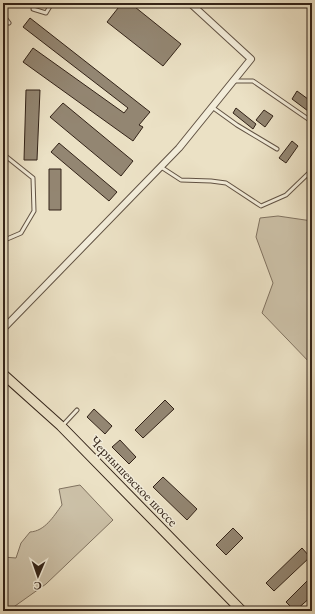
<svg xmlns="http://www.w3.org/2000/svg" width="315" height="614" font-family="'EB Garamond',serif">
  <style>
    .green { fill: #ccc1a8; stroke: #807260 }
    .building { fill: #938672; stroke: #332318 }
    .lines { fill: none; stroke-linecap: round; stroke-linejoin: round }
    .lane-casing { stroke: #615243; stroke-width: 5 }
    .street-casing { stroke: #615243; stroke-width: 8 }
    .primary-casing { stroke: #332318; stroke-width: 11 }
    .lane { stroke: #f2ecd9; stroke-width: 3 }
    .street { stroke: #f2ecd9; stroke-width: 6 }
    .primary { stroke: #ebe1c5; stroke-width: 9 }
    .labels { text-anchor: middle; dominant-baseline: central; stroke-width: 3; stroke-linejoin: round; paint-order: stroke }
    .street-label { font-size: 14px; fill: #332318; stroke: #f2ecd9 }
  </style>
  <rect width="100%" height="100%" fill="#ebe1c5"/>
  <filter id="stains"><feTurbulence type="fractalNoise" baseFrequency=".005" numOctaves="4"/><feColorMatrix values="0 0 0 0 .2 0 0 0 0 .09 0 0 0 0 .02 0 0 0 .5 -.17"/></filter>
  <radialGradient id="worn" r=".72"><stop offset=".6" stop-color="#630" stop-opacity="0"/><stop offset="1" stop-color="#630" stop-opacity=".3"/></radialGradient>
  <!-- green -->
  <path class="green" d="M 278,216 L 312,221 L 312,365 L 262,313 L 273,283 L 256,237 L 260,218 Z
    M 80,485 L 113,520 L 46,584 L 8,611 L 3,611 L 3,557 L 16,558 L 21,543 L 30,532 C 45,531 53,517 62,505 L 59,489 Z"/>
  <!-- building -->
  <path class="building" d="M 122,3 L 130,3 L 181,44 L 163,66 L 107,22 Z
    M 30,18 L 150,112 L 139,125 L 143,127 L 133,141 L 23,62 L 33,48 L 124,113 L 128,108 L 23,27 Z
    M 26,90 L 40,90 L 37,160 L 24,160 Z
    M 297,91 L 312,102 L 312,114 L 292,99 Z
    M 63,103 L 133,161 L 121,176 L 50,117 Z
    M 236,108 L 256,124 L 253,129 L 233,113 Z
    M 264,110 L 273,116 L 265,127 L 256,120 Z
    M 292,141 L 298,146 L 286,163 L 279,158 Z
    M 59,143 L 117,192 L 109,201 L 51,152 Z
    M 49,169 L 61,169 L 61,210 L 49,210 Z
    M 165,400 L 174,409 L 143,438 L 135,430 Z
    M 94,409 L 112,426 L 105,434 L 87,417 Z
    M 120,440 L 136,457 L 129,464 L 112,447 Z
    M 163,477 L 197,509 L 187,520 L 153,487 Z
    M 233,528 L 243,538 L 226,555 L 216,545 Z
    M 302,548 L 310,557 L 274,591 L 266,583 Z
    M 312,576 L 312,596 L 295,611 L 286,602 Z"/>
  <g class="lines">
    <!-- lane casing -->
    <g class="lane-casing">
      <path id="lane" d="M 34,3 L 33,9 L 46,13 L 52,3
        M 3,15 L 9,23
        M 235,81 L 253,81 L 311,121
        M 212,107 L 237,125 L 277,149
        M 3,154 L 33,178 L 34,211 L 21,233 L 7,239 L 3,238
        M 161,167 L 181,180 L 211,181 L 226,183 L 261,206 L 286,195 L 312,170
        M 63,425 L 77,410"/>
    </g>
    <!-- street casing -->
    <g class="street-casing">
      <path id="street" d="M 3,329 L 179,148 L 251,59 L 190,3"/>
    </g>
    <!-- primary casing -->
    <g class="primary-casing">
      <path id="primary" d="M 3,374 L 61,426 L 242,611"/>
    </g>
    <!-- lane -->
    <use href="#lane" class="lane"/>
    <!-- street -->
    <use href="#street" class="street"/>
    <!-- primary -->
    <use href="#primary" class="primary"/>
  </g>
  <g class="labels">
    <!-- street labels -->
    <g class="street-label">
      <text transform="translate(134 481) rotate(46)">Чернышевское шоссе</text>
    </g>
  </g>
  <!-- margin -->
  <rect width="315" height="614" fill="none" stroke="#ebe1c5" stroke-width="16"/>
  <rect x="4" y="4" width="307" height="606" fill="none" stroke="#332318" stroke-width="2"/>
  <rect x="8" y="8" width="299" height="598" fill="none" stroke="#332318"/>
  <!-- north arrow -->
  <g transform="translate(38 576) rotate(182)" stroke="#f2ecd9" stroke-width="3" paint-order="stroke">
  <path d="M0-3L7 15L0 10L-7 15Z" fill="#332318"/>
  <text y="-6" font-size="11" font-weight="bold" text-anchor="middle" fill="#332318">С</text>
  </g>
  <rect width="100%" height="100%" filter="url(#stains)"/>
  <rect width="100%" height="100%" fill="url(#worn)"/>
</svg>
